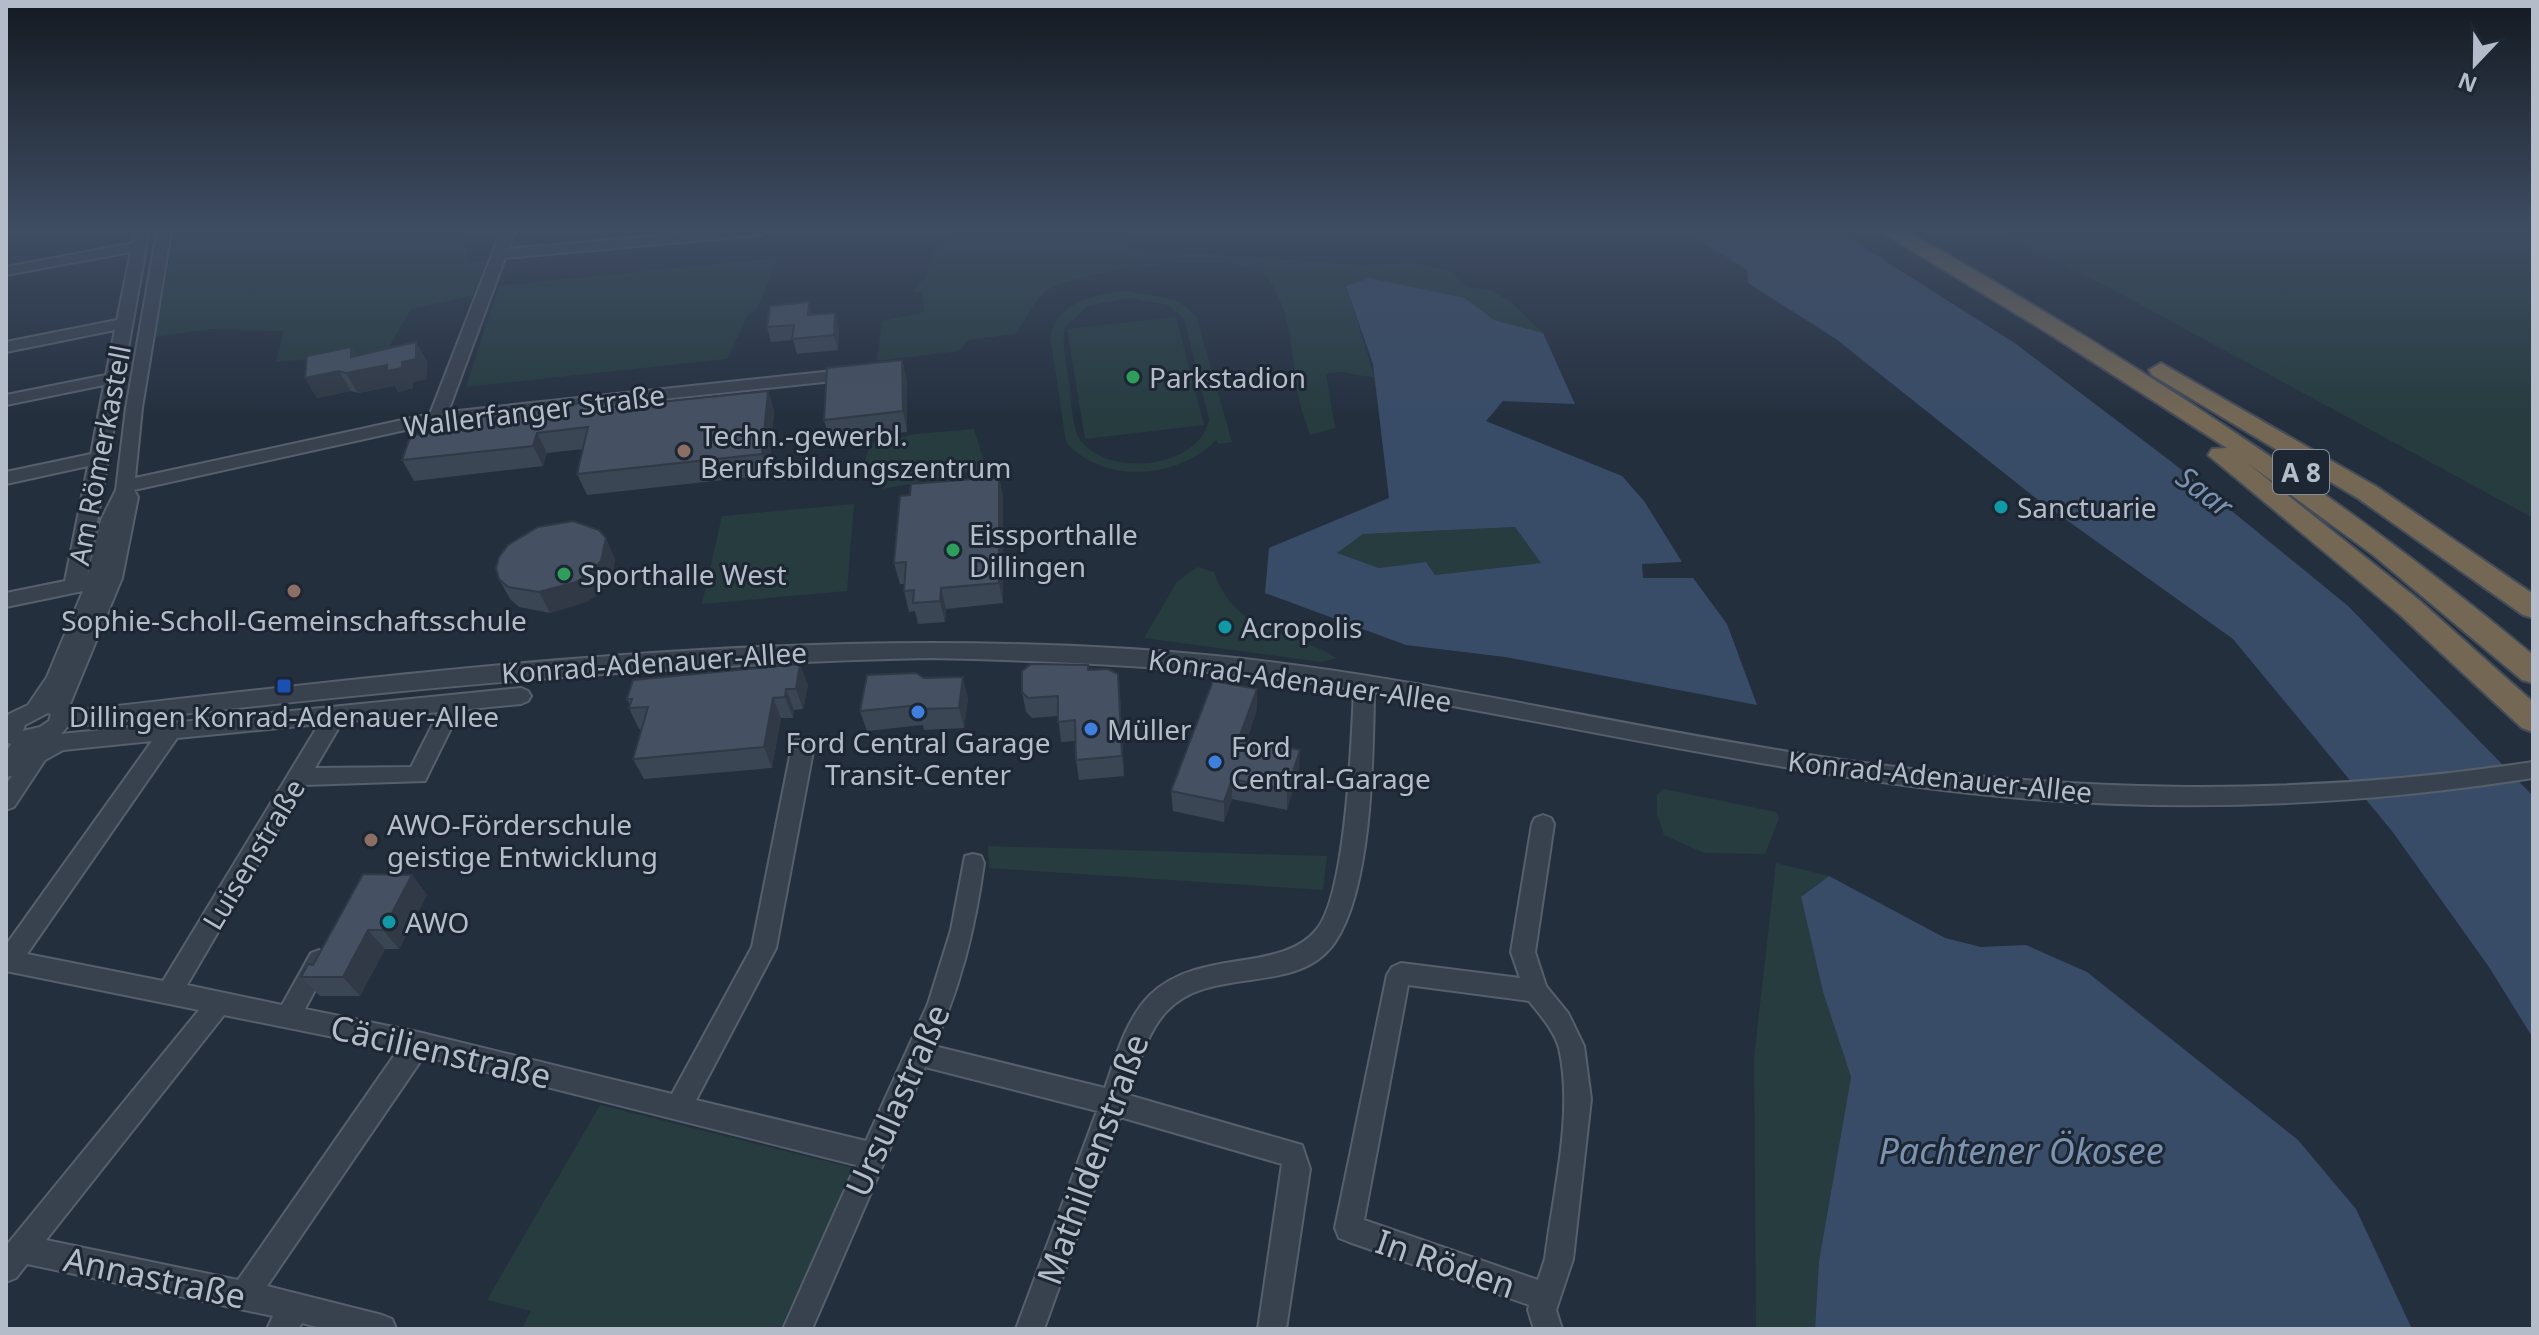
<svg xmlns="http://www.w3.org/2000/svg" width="2539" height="1335" font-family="'Noto Sans',sans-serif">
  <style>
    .green { fill: #263c3f; fill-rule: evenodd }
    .water { fill: #394c67; fill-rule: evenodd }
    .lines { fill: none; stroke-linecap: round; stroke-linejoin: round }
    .minor-casing { stroke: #565f6c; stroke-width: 4 }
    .highway-casing { stroke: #434c59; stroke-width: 4 }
    .minor { fill: #38414e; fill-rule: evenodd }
    .highway { fill: #746855; fill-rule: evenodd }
    .wall { fill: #3b4654 }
    .shaded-wall { fill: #303945 }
    .building { fill: #455162; stroke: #303945; stroke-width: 2 }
    .leisure-dot { fill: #2e9e5b; stroke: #1d2633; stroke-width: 3 }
    .education-dot { fill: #8d6e63; stroke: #1d2633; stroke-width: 3 }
    .culture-dot { fill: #0f9aa8; stroke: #1d2633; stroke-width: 3 }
    .transit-dot { fill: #1a4fb4; stroke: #1d2633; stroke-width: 3 }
    .shop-dot { fill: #3f7fe0; stroke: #1d2633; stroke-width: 3 }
    .labels { text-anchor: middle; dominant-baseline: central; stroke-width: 6; stroke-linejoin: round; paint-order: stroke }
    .shield { fill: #1d2633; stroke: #878f9c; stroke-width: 2 }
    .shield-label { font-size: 26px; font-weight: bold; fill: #b4bcc9 }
    .poi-label { font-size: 28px; fill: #b4bcc9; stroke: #1d2633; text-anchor: start }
    .street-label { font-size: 28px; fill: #b4bcc9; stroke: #1d2633 }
    .water-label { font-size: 30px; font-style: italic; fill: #7c92b1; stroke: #1d2633 }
    .near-street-label { font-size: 34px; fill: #b4bcc9; stroke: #1d2633 }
    .near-water-label { font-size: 36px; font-style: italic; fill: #7c92b1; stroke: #1d2633 }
  </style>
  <rect width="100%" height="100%" fill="#242f3e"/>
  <!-- green -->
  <path class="green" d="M 176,231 L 463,231 L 468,263 L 487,260 L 472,296 L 411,309 L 386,352 L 276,362 L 284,331 L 210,329 L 154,337 Z
    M 972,231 L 1133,231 L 1128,249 L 1362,265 L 1416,263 L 1450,271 L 1467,287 L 1493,291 L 1513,304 L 1543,333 L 1494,320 L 1465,298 L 1369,278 L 1346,286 L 1375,378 L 1341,372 L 1326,374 L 1335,428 L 1310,435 C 1306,422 1300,408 1298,394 C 1291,355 1292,310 1267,277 C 1245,247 1076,270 1048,290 C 1034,299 1026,321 1015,334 L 968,340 L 959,351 L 877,361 L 882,321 L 924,312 L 922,292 L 913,291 L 926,276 L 933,253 L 947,241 Z
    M 1993,231 L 2533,231 L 2533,518 L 2095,280 Z
    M 777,258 L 757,309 L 748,315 L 727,359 L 466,387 L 499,286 Z
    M 1129,291 L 1176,300 L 1196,315 L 1232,442 L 1218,444 L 1216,440 C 1179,479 1103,485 1066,442 L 1050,336 C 1058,301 1098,293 1129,291 ZM 1129,298 L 1167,305 L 1184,318 L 1209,419 C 1201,469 1105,479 1079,438 C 1071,424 1072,399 1069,383 C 1067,365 1061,344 1065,327 L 1088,306 Z
    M 1176,317 L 1204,425 L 1085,439 L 1067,329 Z
    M 974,429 L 986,469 L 883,489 L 864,463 L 871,443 L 916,434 Z
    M 854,504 L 847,591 L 702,604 L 722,516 Z
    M 1515,527 L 1541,563 L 1435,575 L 1426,562 L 1379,568 L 1336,553 L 1363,534 Z
    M 1197,567 L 1214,572 C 1237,636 1286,627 1337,658 L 1321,662 L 1144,638 L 1177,582 Z
    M 1663,789 L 1776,812 L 1779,818 L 1765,854 L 1704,853 L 1664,835 L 1657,814 L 1657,795 Z
    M 988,846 L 1327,856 L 1323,890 L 989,868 Z
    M 1776,863 L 1829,876 L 1801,898 L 1823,992 L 1851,1077 L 1819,1261 L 1815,1329 L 1756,1329 L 1754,1058 Z
    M 600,1105 L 854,1168 L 780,1329 L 522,1329 L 531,1311 L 487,1300 Z"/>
  <!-- water -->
  <path class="water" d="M 1685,231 L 1838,231 L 2016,344 L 2173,463 L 2348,606 L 2533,796 L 2533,1038 L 2489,967 L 2392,831 L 2233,639 L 2033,496 L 1836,339 L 1748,283 L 1747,270 Z
    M 1369,278 L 1465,298 L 1494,320 L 1543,333 L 1575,404 L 1503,401 L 1486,421 L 1622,476 L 1644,501 L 1682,562 L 1642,564 L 1643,578 L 1693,578 L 1727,624 L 1757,705 L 1505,657 L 1406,645 L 1265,593 L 1269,548 L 1389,498 L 1373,364 L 1346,286 ZM 1515,527 L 1541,563 L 1435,575 L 1426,562 L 1379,568 L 1337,553 L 1363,534 Z
    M 1829,876 L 1945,938 L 1981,947 L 2026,945 L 2087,972 L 2298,1140 L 2356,1209 L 2412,1329 L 1815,1329 L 1819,1261 L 1851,1077 L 1823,992 L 1801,897 Z"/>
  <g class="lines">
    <!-- minor casing -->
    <g class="minor-casing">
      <path id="minor" d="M 135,231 L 149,231 L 87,578 L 101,520 L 116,490 L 126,408 L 157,231 L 171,231 L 142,408 L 135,478 L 430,414 L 501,231 L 515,231 L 508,249 L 712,231 L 767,231 L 760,235 L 505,258 L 448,412 L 852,369 L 860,374 L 852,379 L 437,423 L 134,490 L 138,497 L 122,578 L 70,704 L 73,711 C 455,668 842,618 1226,657 C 1425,678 1618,726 1815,756 C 2060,793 2288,799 2533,762 L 2533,778 C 2352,806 2172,814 1989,795 C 1782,774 1579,727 1374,692 C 1373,757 1372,888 1335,942 C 1297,998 1210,963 1166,1012 C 1146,1034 1138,1067 1128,1095 L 1302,1145 L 1310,1169 L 1286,1329 L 1258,1329 L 1282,1164 L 1120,1117 L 1044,1329 L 1016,1329 L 1097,1111 L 925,1067 L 812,1329 L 783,1329 L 856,1165 L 424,1056 L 267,1286 L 382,1315 L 392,1319 L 396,1329 L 324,1329 L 302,1323 L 298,1329 L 267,1329 L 273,1316 L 27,1264 L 16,1278 L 6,1282 L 6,1246 L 199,1010 L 6,971 L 6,945 L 152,741 L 63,750 L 45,760 L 14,807 L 6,810 L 6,784 L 12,776 L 6,777 L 6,752 L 11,744 L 6,742 L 6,719 L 9,714 L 28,705 L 47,677 L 83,591 L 6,607 L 6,593 L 65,581 L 88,466 L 6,484 L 6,472 L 91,454 L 104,385 L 6,405 L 6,395 L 106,375 L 115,330 L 6,352 L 6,342 L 117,320 L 131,252 L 6,275 L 6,267 L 133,243 ZM 929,658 C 1072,661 1213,668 1354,689 C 1352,738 1346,894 1317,929 C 1281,974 1200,947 1150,995 C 1126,1019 1116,1057 1105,1088 L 934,1046 C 961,985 975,929 984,863 L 981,856 L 973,854 L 965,856 L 951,930 L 928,1004 L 866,1141 L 696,1100 L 776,948 L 814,746 L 810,740 L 796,740 L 792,746 L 752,947 L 672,1094 L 418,1032 L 305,1009 L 331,960 L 327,953 L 319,950 L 311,953 L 282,1005 L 187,985 L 304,785 L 425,781 L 460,710 L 521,704 L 528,701 L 531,696 L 528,691 L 521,688 L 61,734 L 67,727 C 354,694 640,664 929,658 ZM 439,712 L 411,767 L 315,768 L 342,722 ZM 48,713 L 51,714 L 49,721 L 40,727 L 23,731 L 25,725 ZM 319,724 L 163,981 L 27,954 L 177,738 ZM 224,1015 L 398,1050 L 238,1280 L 46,1240 Z
        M 1543,815 L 1551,818 L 1554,824 L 1535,952 L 1546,986 L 1568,1013 L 1584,1046 L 1591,1099 L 1573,1259 L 1556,1310 L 1562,1329 L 1534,1329 L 1528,1310 L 1529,1305 L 1349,1242 L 1339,1238 L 1335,1228 L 1387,975 L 1392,967 L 1401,963 L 1520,978 L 1511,952 L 1532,824 L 1535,818 ZM 1408,985 L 1529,1001 C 1540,1015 1554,1030 1559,1048 C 1574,1112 1553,1194 1545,1259 L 1538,1280 L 1364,1220 Z"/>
    </g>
    <!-- highway casing -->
    <g class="highway-casing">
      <path id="highway" d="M 1880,231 L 1906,231 C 2127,356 2338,492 2533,655 L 2533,683 L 2522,680 L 2373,555 L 2246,462 L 2419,600 L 2533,702 L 2533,732 L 2522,728 L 2399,614 L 2208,455 L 2212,449 L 2227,448 L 2051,335 Z
        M 2161,363 L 2377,487 L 2533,594 L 2533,618 L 2523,615 L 2359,499 L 2152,375 L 2149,370 Z"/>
    </g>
    <!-- minor -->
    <use href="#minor" class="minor"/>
    <!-- highway -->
    <use href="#highway" class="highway"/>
  </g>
  <!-- wall -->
  <path class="wall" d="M 809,302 L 812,315 L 835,313 L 839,328 L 838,350 L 797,354 L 793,340 L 771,342 L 767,327 Z
    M 416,342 L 427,362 L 427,379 L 413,382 L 413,388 L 398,392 L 395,386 L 358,393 L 351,391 L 317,398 L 305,378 L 351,347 L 357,356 Z
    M 902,360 L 907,381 L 907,432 L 830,440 L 824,420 Z
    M 768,391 L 774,411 L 769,475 L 587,495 L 577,474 L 583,449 L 547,453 L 543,466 L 414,481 L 402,460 L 473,429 L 595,409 Z
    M 999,477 L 1003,497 L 1003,603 L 946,609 L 945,622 L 918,624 L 915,611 L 909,612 L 904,591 L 904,584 L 900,584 L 894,563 L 910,495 Z
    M 615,559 L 611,581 L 601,593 L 586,602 L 550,613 L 519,607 L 510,599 L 499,579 Z
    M 1089,670 L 1120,695 L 1124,776 L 1079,780 L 1076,760 L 1075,741 L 1061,742 L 1058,716 L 1032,718 L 1026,712 L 1022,692 Z
    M 924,678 L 968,698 L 964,728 L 924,730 L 923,725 L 867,731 L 860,711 Z
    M 808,685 L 803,709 L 794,710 L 793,718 L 781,718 L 772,768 L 644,779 L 633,759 L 642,729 L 639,729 L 629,708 L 630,705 L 627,699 Z
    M 1257,709 L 1247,739 L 1299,770 L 1287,810 L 1232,799 L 1224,822 L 1173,811 L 1171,791 Z
    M 412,875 L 427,895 L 399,949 L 385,949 L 360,996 L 320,996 L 301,977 L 313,965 Z"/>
  <!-- shaded-wall -->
  <path class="shaded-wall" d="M 809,302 L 813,317 L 808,315 Z
    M 835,313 L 839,328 L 838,350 L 834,335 Z
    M 416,342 L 427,362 L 427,379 L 413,382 L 413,388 L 398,392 L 395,386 L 358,393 L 346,373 L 351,357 L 351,347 L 363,367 L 402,362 Z
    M 902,360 L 907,381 L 907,432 L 903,411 Z
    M 339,371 L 351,391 L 317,398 L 305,378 Z
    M 768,391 L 774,411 L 769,475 L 762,454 Z
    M 537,433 L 547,453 L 543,466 L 533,446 Z
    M 999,477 L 1003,497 L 1003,603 L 999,583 Z
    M 606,538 L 615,559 L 611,581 L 601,593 L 586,602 L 550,613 L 539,592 Z
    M 941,588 L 946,609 L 945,622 L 940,601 Z
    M 800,664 L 808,685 L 803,709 L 796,689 Z
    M 1118,674 L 1120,695 L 1124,776 L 1122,756 Z
    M 963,677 L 968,698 L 964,728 L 959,708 Z
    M 786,689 L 794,710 L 793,718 L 785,697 Z
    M 1257,689 L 1257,709 L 1240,758 L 1239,738 Z
    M 773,698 L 781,718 L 772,768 L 764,747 Z
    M 1300,750 L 1299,770 L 1287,810 L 1287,790 Z
    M 1232,779 L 1232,799 L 1224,822 L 1224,802 Z
    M 412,875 L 427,895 L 399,949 L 383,930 Z
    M 368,930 L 385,949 L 360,996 L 343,977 Z"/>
  <!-- building -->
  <path class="building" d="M 809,302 L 808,315 L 835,313 L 834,335 L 792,339 L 794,325 L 767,327 L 770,306 Z
    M 416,342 L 416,359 L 402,362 L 402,368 L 387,371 L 387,365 L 346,373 L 339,371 L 305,378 L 307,356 L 351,347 L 351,357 Z
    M 902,360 L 903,411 L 824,420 L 827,368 Z
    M 768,391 L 762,454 L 577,474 L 588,427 L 537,433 L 533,446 L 402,460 L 411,435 L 473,429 L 478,414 L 592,402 L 591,409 Z
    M 999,477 L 999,583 L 941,588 L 940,601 L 913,603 L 914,590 L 904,591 L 906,562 L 894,563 L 900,496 L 910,495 L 911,484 Z
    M 573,521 L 599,530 L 606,538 L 601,561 L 591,572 L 576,582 L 539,592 L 508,587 L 499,579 L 496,568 L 499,557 L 508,545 L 538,527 Z
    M 800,664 L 796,689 L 786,689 L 785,697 L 773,698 L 764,747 L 633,759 L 648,707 L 629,708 L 632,699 L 627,699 L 633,680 Z
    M 1031,664 L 1088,665 L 1088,670 L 1108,669 L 1118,674 L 1122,756 L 1076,760 L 1075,720 L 1058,722 L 1058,696 L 1028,698 L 1022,692 L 1022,671 Z
    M 916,673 L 924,678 L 963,677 L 959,708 L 919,709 L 919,705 L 860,711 L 867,675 Z
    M 1213,681 L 1257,689 L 1239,738 L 1300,750 L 1287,790 L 1232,779 L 1224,802 L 1171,791 Z
    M 363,874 L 412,875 L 383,930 L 368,930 L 343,977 L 301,977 L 308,964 L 313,965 Z"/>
  <!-- sky -->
  <linearGradient id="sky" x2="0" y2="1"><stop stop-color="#141a22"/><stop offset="0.55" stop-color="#3f4d63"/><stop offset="1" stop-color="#3f4d63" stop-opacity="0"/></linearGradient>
  <rect width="2539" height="418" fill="url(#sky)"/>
  <!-- markers -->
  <g class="leisure-dot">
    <circle cx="1133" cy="377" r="8"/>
    <circle cx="953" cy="550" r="8"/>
    <circle cx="564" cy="574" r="8"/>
  </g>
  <g class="education-dot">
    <circle cx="684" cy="451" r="8"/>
    <circle cx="294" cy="591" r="8"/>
    <circle cx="371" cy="840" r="8"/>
  </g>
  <g class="culture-dot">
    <circle cx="2001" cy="507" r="8"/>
    <circle cx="1225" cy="627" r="8"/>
    <circle cx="389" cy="922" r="8"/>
  </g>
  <rect class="transit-dot" x="276" y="678" width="16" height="16" rx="4"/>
  <g class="shop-dot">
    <circle cx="918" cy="712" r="8"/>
    <circle cx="1091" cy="729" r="8"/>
    <circle cx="1215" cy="762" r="8"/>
  </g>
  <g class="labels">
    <!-- shield labels -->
    <rect class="shield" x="2273" y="450" width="56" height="44" rx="6"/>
    <g class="shield-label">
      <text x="2301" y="472">A 8</text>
    </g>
    <!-- poi labels -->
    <g class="poi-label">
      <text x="1149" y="377">Parkstadion</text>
      <text x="700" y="435">Techn.-gewerbl.<tspan x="700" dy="32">Berufsbildungszentrum</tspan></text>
      <text x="2017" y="507">Sanctuarie</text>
      <text x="969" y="534">Eissporthalle<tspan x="969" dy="32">Dillingen</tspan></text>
      <text x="580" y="574">Sporthalle West</text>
      <text x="294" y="620" text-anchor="middle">Sophie-Scholl-Gemeinschaftsschule</text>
      <text x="1241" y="627">Acropolis</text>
      <text x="284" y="716" text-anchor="middle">Dillingen Konrad-Adenauer-Allee</text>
      <text x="1107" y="729">Müller</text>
      <text x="918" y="742" text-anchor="middle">Ford Central Garage<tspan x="918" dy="32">Transit-Center</tspan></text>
      <text x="1231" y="746">Ford<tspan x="1231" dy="32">Central-Garage</tspan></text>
      <text x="387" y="824">AWO-Förderschule<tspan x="387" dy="32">geistige Entwicklung</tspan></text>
      <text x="405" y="922">AWO</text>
    </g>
    <!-- street labels -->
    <g class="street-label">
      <text transform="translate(534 410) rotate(-7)">Wallerfanger Straße</text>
      <text transform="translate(99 455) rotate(-79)">Am Römerkastell</text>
      <text transform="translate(654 662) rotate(-4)">Konrad-Adenauer-Allee</text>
      <text transform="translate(1300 680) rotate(8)">Konrad-Adenauer-Allee</text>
      <text transform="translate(1940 776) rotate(6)">Konrad-Adenauer-Allee</text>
      <text transform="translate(253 854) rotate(-59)">Luisenstraße</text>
    </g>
    <!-- water labels -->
    <g class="water-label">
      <text transform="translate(2205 491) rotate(37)">Saar</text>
    </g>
    <!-- near-street labels -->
    <g class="near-street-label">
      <text transform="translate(441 1051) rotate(13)">Cäcilienstraße</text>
      <text transform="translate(897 1100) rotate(-66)">Ursulastraße</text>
      <text transform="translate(1092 1159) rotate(-70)">Mathildenstraße</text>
      <text transform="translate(1446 1263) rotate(19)">In Röden</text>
      <text transform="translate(155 1277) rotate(12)">Annastraße</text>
    </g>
    <!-- near-water labels -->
    <g class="near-water-label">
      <text x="2021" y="1150">Pachtener Ökosee</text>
    </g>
  </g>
  <!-- border -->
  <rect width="2539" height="1335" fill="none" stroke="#b4bcc9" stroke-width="16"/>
  <!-- north arrow -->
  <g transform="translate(2475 64) rotate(202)" stroke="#1d2633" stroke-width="6" paint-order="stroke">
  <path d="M0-6L14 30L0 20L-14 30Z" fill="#b4bcc9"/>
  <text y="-12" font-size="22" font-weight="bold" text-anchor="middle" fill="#b4bcc9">N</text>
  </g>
</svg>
